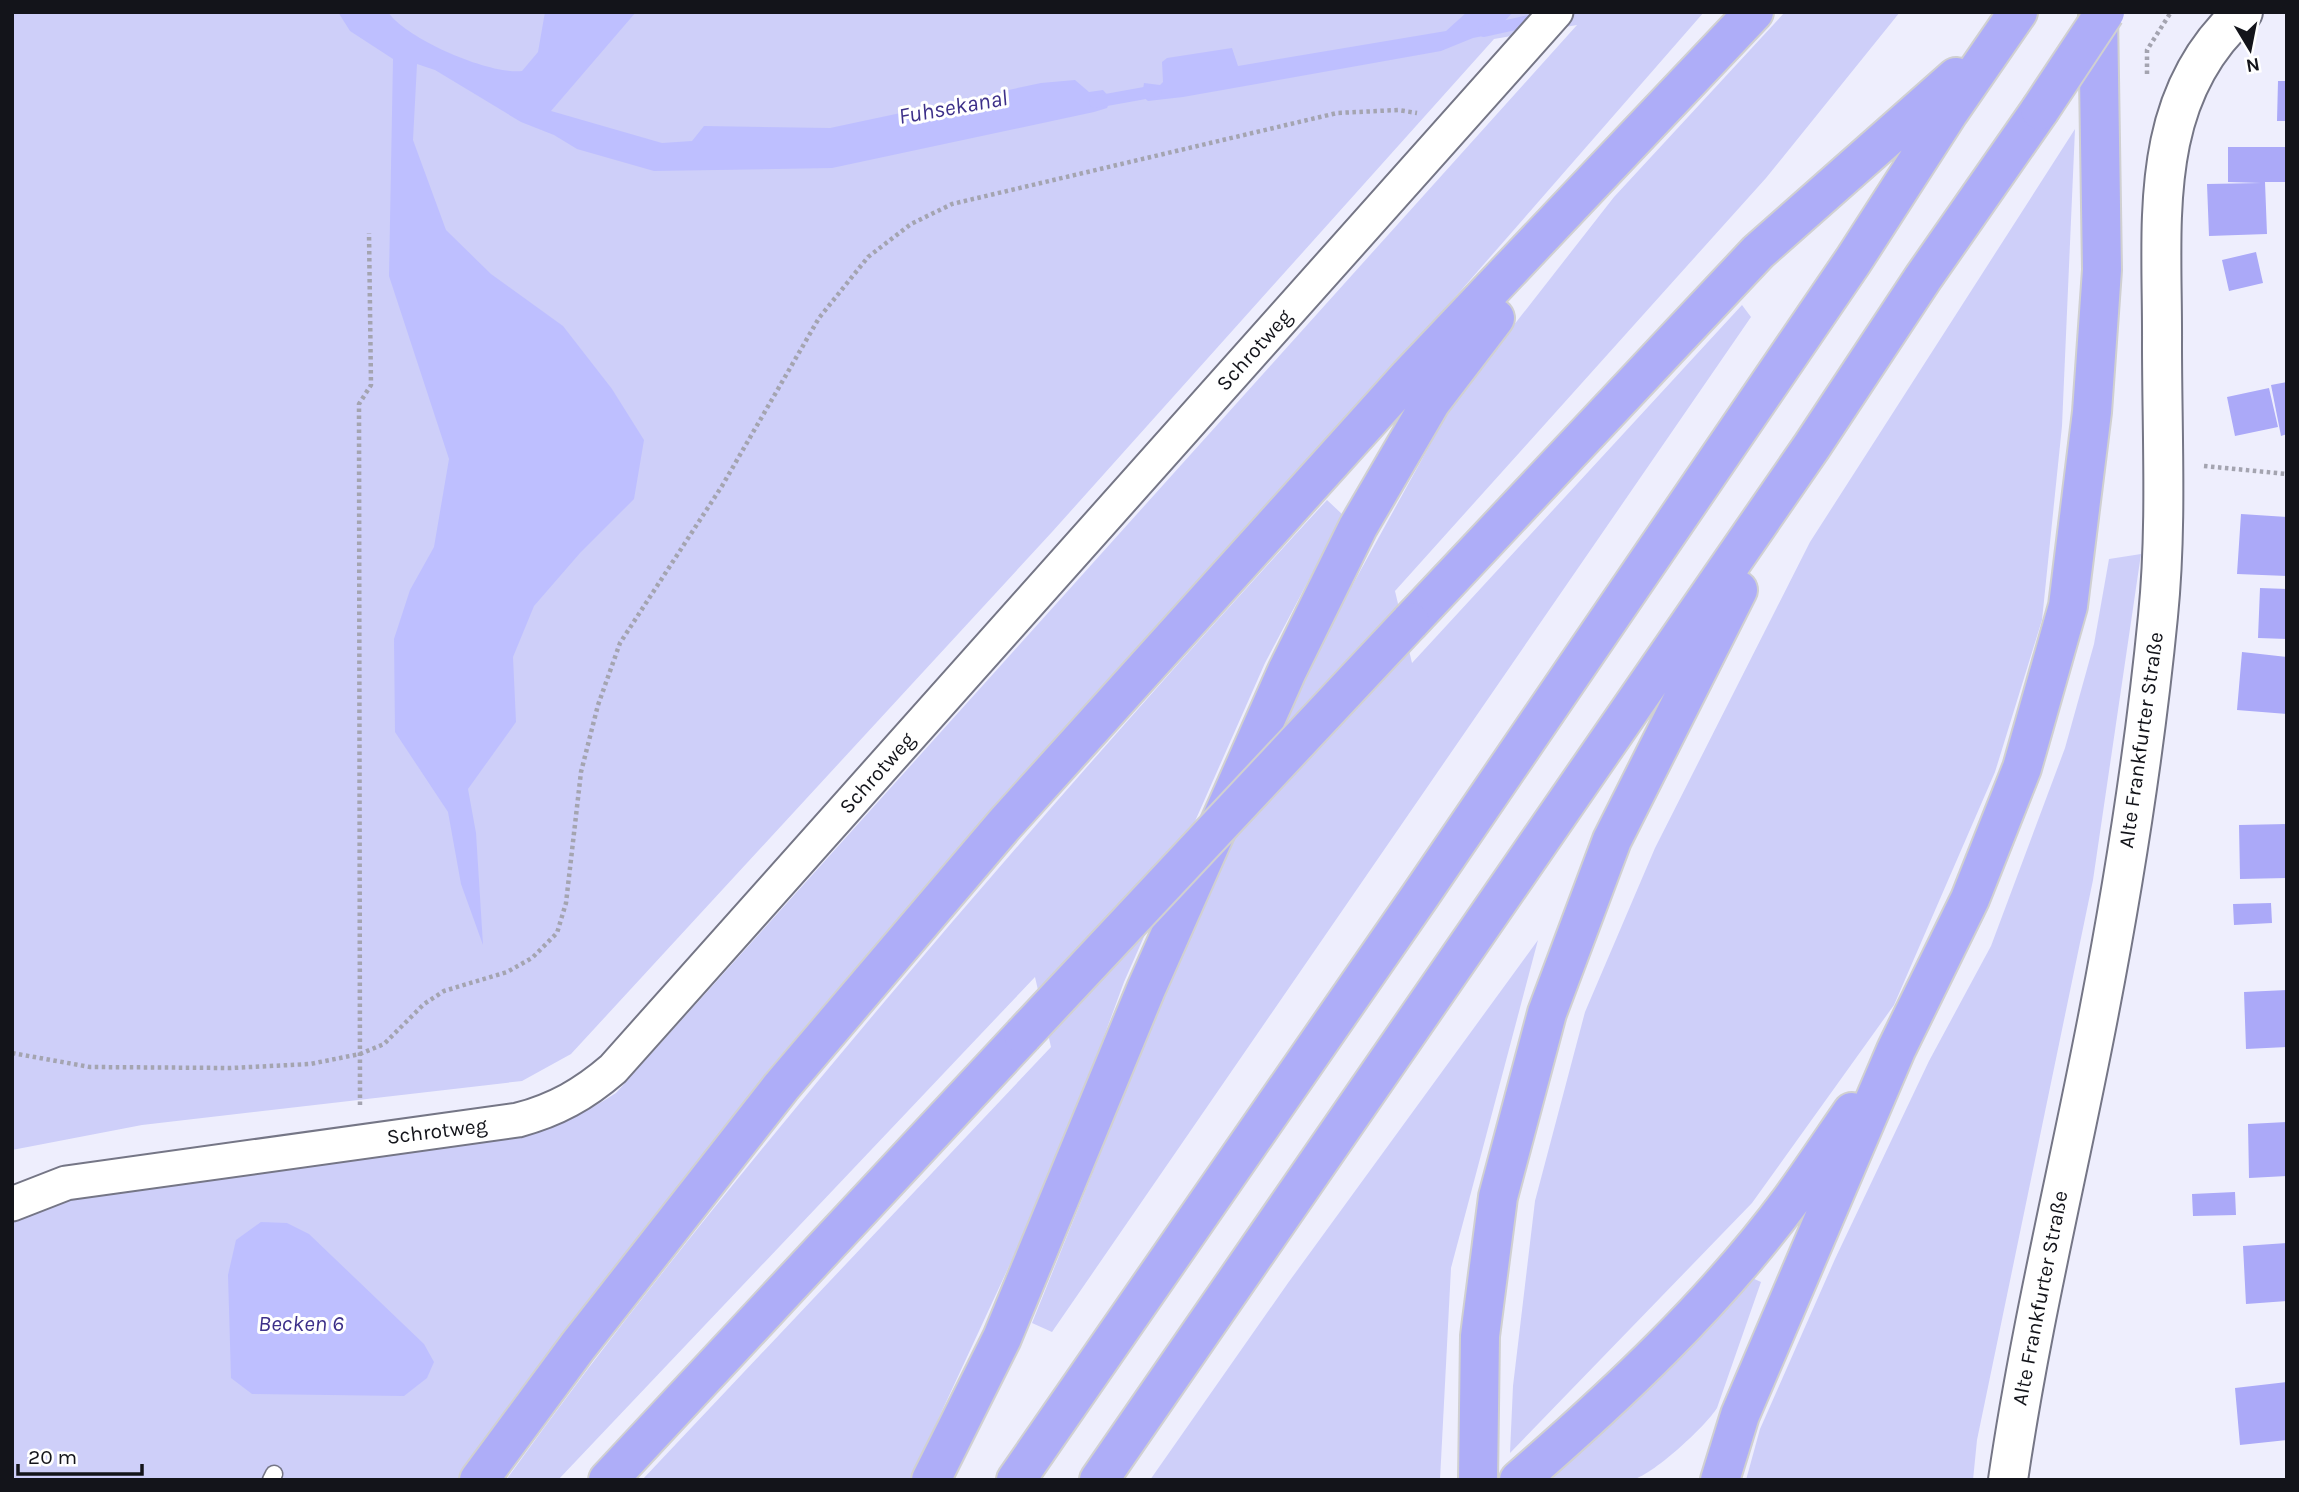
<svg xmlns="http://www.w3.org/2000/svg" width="2299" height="1492" font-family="Karla,sans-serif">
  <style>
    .green { fill: #cecff9 }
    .water { fill: #bebfff }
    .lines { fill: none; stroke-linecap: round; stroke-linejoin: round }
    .stream { stroke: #bebfff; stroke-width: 12 }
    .building { fill: #aba9f8 }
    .service-casing { stroke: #757686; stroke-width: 19 }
    .minor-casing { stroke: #757686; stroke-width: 37 }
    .tertiary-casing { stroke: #757686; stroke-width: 42 }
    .motorway-casing { stroke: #d0d0d1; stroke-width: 42 }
    .path { stroke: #a4a4b0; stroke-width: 4.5; stroke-dasharray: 3.5 3.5; stroke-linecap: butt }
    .service { stroke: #fff; stroke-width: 16 }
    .minor { stroke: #fff; stroke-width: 33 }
    .tertiary { stroke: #fff; stroke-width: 38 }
    .motorway { stroke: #aeadf8; stroke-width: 38 }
    .motorway-bridge-casing { stroke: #d0d0d1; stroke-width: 42; stroke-linecap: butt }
    .motorway-bridge { stroke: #aeadf8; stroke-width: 38 }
    .labels { text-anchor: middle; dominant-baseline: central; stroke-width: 6; stroke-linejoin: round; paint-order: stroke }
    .street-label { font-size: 21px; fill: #13141a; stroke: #fff }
    .water-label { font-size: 23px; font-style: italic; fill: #3d3089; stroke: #fff }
  </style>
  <rect width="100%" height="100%" fill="#eeeefd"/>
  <!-- green -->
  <path class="green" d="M 12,12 L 1704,12 L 1402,358 L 992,808 L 770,1068 L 566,1331 L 459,1480 L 12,1480 L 12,1220 L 34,1209 L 70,1200 L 518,1136 C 555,1127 584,1114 616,1093 L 1577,25 L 1494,39 L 1052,532 L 571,1054 L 522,1081 L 142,1125 L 12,1150 Z
    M 1785,12 L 1900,12 L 1766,178 L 1395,591 L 1412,663 L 1742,305 L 1751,317 L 1052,1332 L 1032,1323 L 1165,993 L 1306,669 L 1453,403 L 1614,197 Z
    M 2075,129 L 2062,426 L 2042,620 L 1995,772 L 1894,1005 L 1752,1203 L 1510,1453 L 1513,1386 L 1535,1201 L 1585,1012 L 1655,848 L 1810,542 Z
    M 1327,500 L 1343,515 L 1265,663 L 1124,982 L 1061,1154 L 910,1480 L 642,1480 L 1051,1047 L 1035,977 L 558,1480 L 506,1480 C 625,1314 754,1157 885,1001 C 1029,831 1176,664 1327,500 Z
    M 2141,554 L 2093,880 L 1977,1440 L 1973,1480 L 1746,1480 L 1760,1429 L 1835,1259 L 1929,1061 L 1991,946 L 2065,748 L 2094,644 L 2109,559 Z
    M 1538,940 L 1451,1268 L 1440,1480 L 1150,1480 L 1288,1283 Z
    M 1750,1277 L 1761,1282 L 1717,1408 C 1706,1426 1651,1477 1631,1480 C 1603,1484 1572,1480 1545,1480 L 1641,1397 Z"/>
  <!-- water -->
  <path class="water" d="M 338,12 L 388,12 C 406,39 490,75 522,71 L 538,52 L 545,12 L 636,12 L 551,111 L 662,143 L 692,141 L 704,126 L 830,128 L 1041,83 L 1075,80 L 1089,92 L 1103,90 L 1111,99 L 1107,108 L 1094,112 L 832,168 L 654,171 L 577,149 L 554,135 L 521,122 L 435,70 L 417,64 L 413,140 L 446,230 L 491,274 L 563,326 L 612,389 L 644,440 L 634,499 L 580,553 L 534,606 L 513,657 L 516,722 L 468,789 L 476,833 L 483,945 L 461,884 L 448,812 L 395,732 L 394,639 L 410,590 L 434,547 L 449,459 L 389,276 L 393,59 L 350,31 Z
    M 1467,12 L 1513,12 L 1493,34 L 1473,38 L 1441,51 L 1183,97 L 1148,101 L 1142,96 L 1144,83 L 1160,85 L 1163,82 L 1162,62 L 1167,58 L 1232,48 L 1238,66 L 1446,31 Z
    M 261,1222 L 287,1223 L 309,1234 L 424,1344 L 434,1362 L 427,1378 L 404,1396 L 252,1394 L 231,1378 L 228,1275 L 236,1240 Z"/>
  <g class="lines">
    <!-- stream -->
    <path class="stream" d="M 1484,31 L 1538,19
      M 1095,102 L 1156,91"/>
  </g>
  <!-- building -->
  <path class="building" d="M 2278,81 L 2287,81 L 2287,121 L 2277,121 Z
    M 2228,147 L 2286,147 L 2286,182 L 2265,182 L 2267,234 L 2209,236 L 2207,184 L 2261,183 L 2228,182 Z
    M 2256,252 L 2263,283 L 2229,291 L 2222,260 Z
    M 2287,382 L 2287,434 L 2281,436 L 2271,385 Z
    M 2269,388 L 2278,427 L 2235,436 L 2227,397 Z
    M 2241,514 L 2287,517 L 2287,576 L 2237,574 Z
    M 2260,588 L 2287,589 L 2287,639 L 2258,638 Z
    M 2242,652 L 2287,657 L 2287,714 L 2237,710 Z
    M 2287,824 L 2287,878 L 2240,879 L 2239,825 Z
    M 2271,903 L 2272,923 L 2234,925 L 2233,904 Z
    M 2287,990 L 2287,1047 L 2246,1049 L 2244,992 Z
    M 2287,1122 L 2287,1176 L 2249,1178 L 2248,1124 Z
    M 2235,1192 L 2236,1215 L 2193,1216 L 2192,1194 Z
    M 2287,1243 L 2287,1301 L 2246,1304 L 2243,1246 Z
    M 2287,1382 L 2287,1440 L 2240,1445 L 2235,1388 Z"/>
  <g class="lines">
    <!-- service casing -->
    <g class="service-casing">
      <path id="service" d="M 271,1480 L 274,1474"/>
    </g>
    <!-- minor casing -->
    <g class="minor-casing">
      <path id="minor" d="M 12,1204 L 66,1183 L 518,1120 C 556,1110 584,1094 613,1069 L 1556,12"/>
    </g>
    <!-- tertiary casing -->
    <g class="tertiary-casing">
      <path id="tertiary" d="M 2008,1480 C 2031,1322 2069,1169 2099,1012 C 2124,882 2145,749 2158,616 C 2167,527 2162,434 2162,344 C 2163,226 2145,99 2243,12"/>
    </g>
    <!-- motorway casing -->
    <g class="motorway-casing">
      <path id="motorway" d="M 1410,622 L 1758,252 L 1956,77
        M 479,1480 L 578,1346 L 781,1087 L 1004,825 L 1409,376 L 1754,12
        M 608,1480 L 1023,1035
        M 931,1480 L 1002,1338 L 1146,989 L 1287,671 L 1358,527 L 1431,402 L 1495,318
        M 1016,1480 L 1420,896 L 1853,261 L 1949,112 L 2018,12
        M 1099,1480 L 1812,446 L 1923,278 L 2040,110
        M 1478,1480 L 1480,1336 L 1498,1197 L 1547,1013 L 1612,840 L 1738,590
        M 1519,1480 C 1617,1395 1714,1304 1791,1200 C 1812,1171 1832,1141 1852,1112
        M 1720,1480 L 1740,1415 L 1896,1050 L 1970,899 L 2022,768 L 2068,606 L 2092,412 L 2102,270 L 2098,12"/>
    </g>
    <!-- path -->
    <path class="path" d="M 2147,74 L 2147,50 L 2171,12
      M 2204,466 L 2287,474
      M 12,1053 L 90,1067 L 231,1068 L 310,1064 L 360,1054 L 384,1044 L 424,1004 L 444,991 L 507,972 L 532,958 L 557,933 L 566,903 L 581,772 L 598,705 L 620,643 L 722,486 L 819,318 L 868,257 L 911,224 L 952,204 L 1337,113 L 1398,110 L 1417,113
      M 360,1105 L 359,404 L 371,385 L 369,233"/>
    <!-- service -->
    <use href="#service" class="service"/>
    <!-- minor -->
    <use href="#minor" class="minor"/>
    <!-- tertiary -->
    <use href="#tertiary" class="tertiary"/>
    <!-- motorway -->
    <use href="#motorway" class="motorway"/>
    <!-- motorway-bridge casing -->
    <g class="motorway-bridge-casing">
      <path id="motorway-bridge" d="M 2040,110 L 2105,12
        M 1023,1035 L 1410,622"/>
    </g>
    <!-- motorway-bridge -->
    <use href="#motorway-bridge" class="motorway-bridge"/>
  </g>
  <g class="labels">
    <!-- street labels -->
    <g class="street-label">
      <text transform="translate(1254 350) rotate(-48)">Schrotweg</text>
      <text transform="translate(2141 740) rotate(-82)">Alte Frankfurter Straße</text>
      <text transform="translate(877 773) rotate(-48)">Schrotweg</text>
      <text transform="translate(437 1131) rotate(-7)">Schrotweg</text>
      <text transform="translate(2040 1298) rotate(-79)">Alte Frankfurter Straße</text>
    </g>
    <!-- water labels -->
    <g class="water-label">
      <text transform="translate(953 107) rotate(-10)">Fuhsekanal</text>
      <text x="301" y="1323">Becken 6</text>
    </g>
  </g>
  <!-- border -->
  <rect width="2299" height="1492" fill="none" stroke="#13141a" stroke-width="28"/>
  <!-- north arrow -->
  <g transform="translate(2250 49) rotate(170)" stroke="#ffffff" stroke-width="5" paint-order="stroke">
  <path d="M0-5L12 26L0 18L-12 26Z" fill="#13141a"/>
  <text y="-10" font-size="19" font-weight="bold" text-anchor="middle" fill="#13141a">N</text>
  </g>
  <!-- scale -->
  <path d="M18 1464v10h124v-10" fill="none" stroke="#13141a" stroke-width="3.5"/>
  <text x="28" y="1464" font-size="21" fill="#13141a" stroke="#ffffff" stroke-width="5" paint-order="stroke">20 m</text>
</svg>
